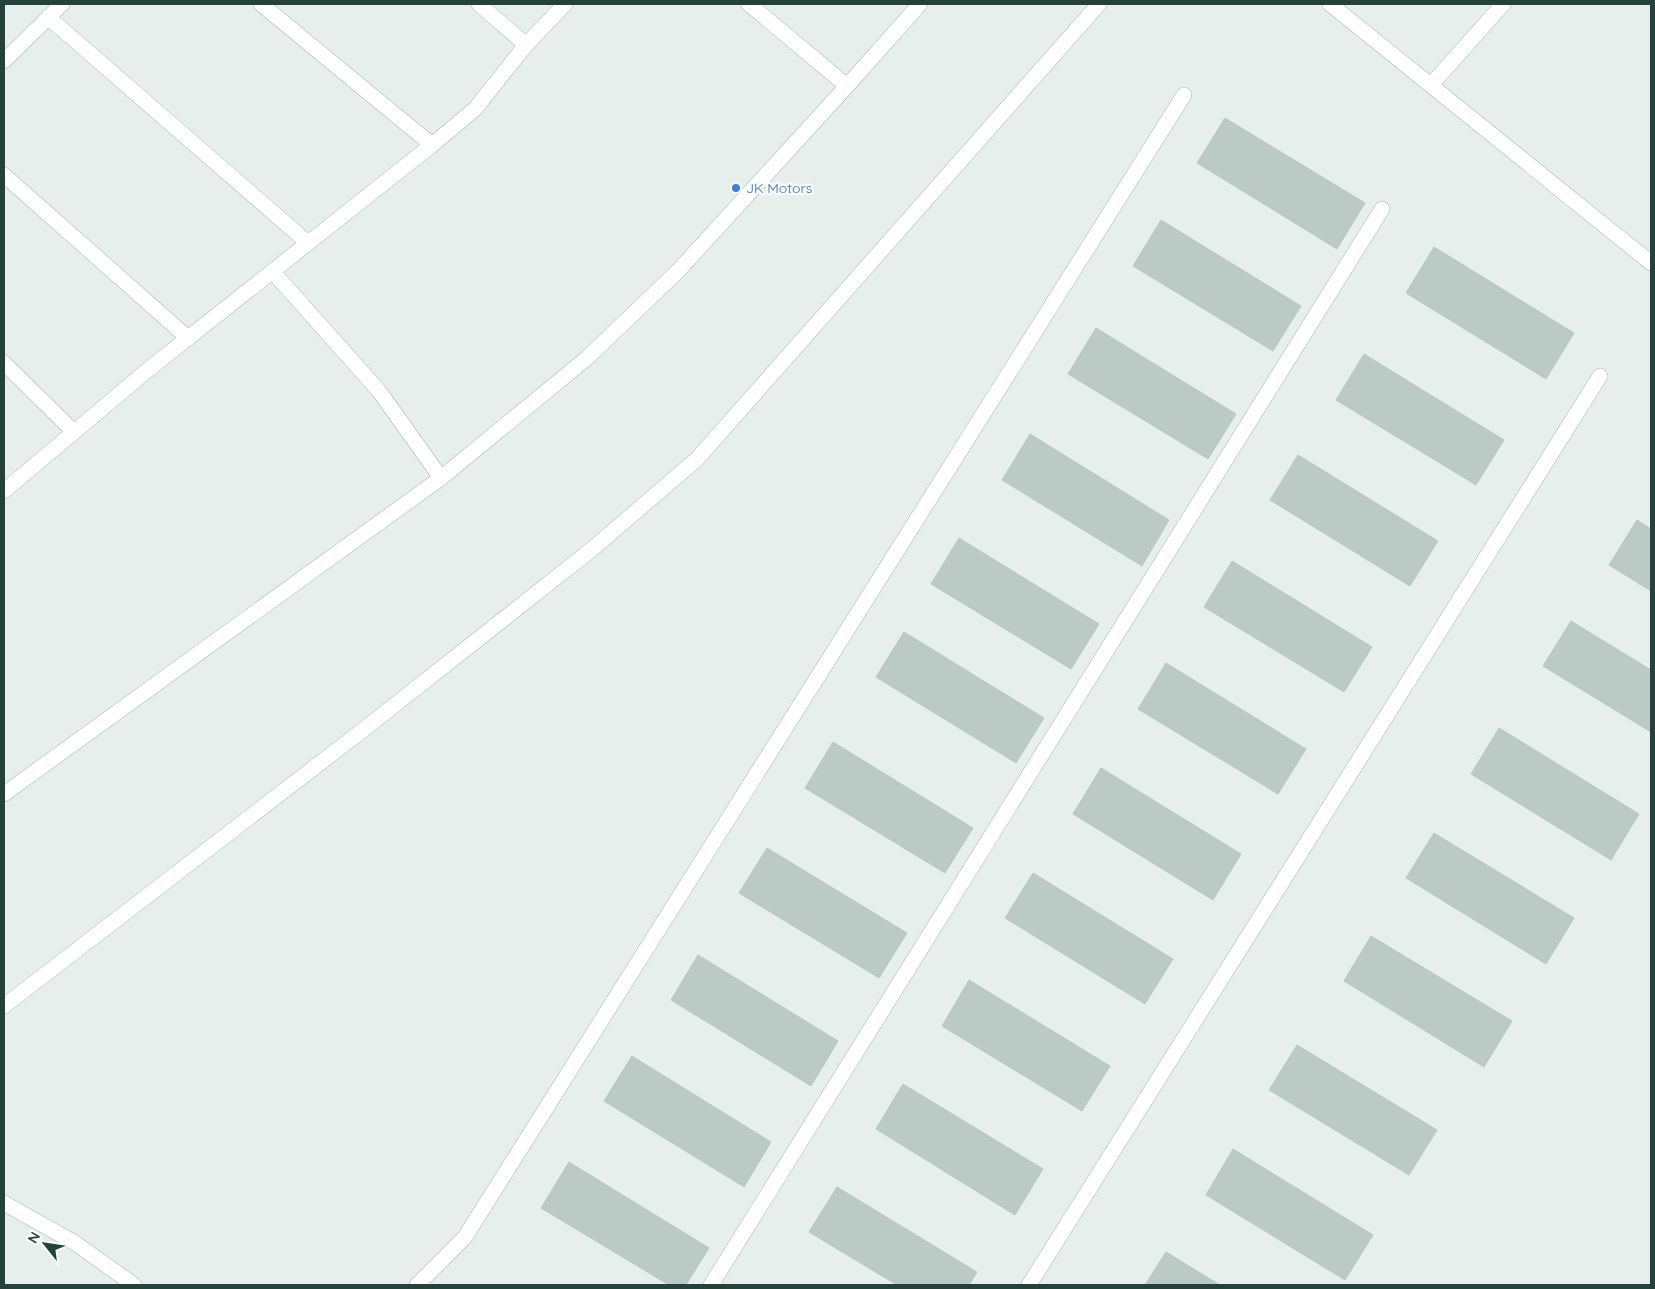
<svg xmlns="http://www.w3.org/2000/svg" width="1655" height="1289" font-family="Quicksand,sans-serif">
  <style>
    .building { fill: #bbcac4; stroke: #b8c9c2 }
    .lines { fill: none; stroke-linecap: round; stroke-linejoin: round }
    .street-casing { stroke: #a8b8b2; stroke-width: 16 }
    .secondary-casing { stroke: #a4bbb3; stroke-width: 16 }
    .street { stroke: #fff; stroke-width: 15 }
    .secondary { stroke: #fff; stroke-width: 15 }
    .shop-dot { fill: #3f7fe0; stroke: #f7fbf9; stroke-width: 2 }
    .labels { text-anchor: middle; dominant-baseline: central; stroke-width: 5; stroke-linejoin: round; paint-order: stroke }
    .shop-label { font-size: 14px; fill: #366cbe; stroke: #f7fbf9; text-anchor: start }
  </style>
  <rect width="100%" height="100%" fill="#e6efeb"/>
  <!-- building -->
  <path class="building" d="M 1225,118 L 1365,203 L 1337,249 L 1197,163 Z
    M 1161,220 L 1301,306 L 1273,351 L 1133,266 Z
    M 1434,247 L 1574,333 L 1546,379 L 1406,293 Z
    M 1096,328 L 1236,414 L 1208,459 L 1068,374 Z
    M 1364,354 L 1504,440 L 1476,485 L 1336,400 Z
    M 1030,434 L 1169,520 L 1142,566 L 1002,480 Z
    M 1298,455 L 1438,541 L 1410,586 L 1270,500 Z
    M 1637,520 L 1651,529 L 1651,591 L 1609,565 Z
    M 959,538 L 1099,624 L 1071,669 L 931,584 Z
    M 1232,561 L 1372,647 L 1344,692 L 1204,607 Z
    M 1571,621 L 1651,670 L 1651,732 L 1543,666 Z
    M 904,632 L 1044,718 L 1016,763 L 876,677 Z
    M 1166,663 L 1306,749 L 1278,794 L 1138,709 Z
    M 1499,728 L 1639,814 L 1611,860 L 1471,774 Z
    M 833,742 L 973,828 L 945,873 L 805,788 Z
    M 1101,768 L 1241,854 L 1213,900 L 1073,814 Z
    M 1434,833 L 1574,918 L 1546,964 L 1406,878 Z
    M 767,848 L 907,933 L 879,978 L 739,893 Z
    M 1033,873 L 1173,959 L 1145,1004 L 1005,918 Z
    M 1371,936 L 1512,1021 L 1484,1067 L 1344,981 Z
    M 698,955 L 838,1041 L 811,1086 L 671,1000 Z
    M 969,980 L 1110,1066 L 1082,1111 L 942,1026 Z
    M 1297,1045 L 1437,1130 L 1409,1175 L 1269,1090 Z
    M 632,1056 L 771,1142 L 744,1187 L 604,1101 Z
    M 903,1084 L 1043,1169 L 1015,1215 L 876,1129 Z
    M 1233,1149 L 1373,1235 L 1345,1280 L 1206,1195 Z
    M 569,1162 L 709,1248 L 686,1285 L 669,1285 L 541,1208 Z
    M 837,1187 L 977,1272 L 969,1285 L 897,1285 L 809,1232 Z
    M 1166,1252 L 1220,1285 L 1145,1285 Z"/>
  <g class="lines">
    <!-- street casing -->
    <g class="street-casing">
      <path id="street" d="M 261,4 L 432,145
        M 479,4 L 526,45
        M 749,4 L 847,86
        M 1330,4 L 1651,263
        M 48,17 L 308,243
        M 4,61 L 62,4
        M 1431,85 L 1503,4
        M 4,175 L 188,338
        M 273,272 L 379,391 L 441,478
        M 4,363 L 74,432
        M 4,491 L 149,369 L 432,145 L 475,109 L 526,45 L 565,4
        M 4,1203 L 75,1243 L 134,1285
        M 417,1285 L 465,1237 L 1184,95
        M 711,1285 L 1382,209
        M 1029,1285 L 1600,376"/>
    </g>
    <!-- secondary casing -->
    <g class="secondary-casing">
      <path id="secondary" d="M 4,794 L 441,478 L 587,358 L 678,271 L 847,86 L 920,4
        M 4,1006 L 363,730 L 591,550 L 697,459 L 1099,4"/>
    </g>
    <!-- street -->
    <use href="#street" class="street"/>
    <!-- secondary -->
    <use href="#secondary" class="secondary"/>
  </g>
  <!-- markers -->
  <circle class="shop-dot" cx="736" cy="188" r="5"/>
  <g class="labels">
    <!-- shop labels -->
    <g class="shop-label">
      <text x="746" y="188">JK Motors</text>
    </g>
  </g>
  <!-- border -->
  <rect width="1655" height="1289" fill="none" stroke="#24423a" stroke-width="10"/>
  <!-- north arrow -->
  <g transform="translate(45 1244) rotate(300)" stroke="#f7fbf9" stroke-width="4" paint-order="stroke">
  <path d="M0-4L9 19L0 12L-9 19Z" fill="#24423a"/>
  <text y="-8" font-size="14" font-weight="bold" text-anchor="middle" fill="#24423a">N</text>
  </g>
</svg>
